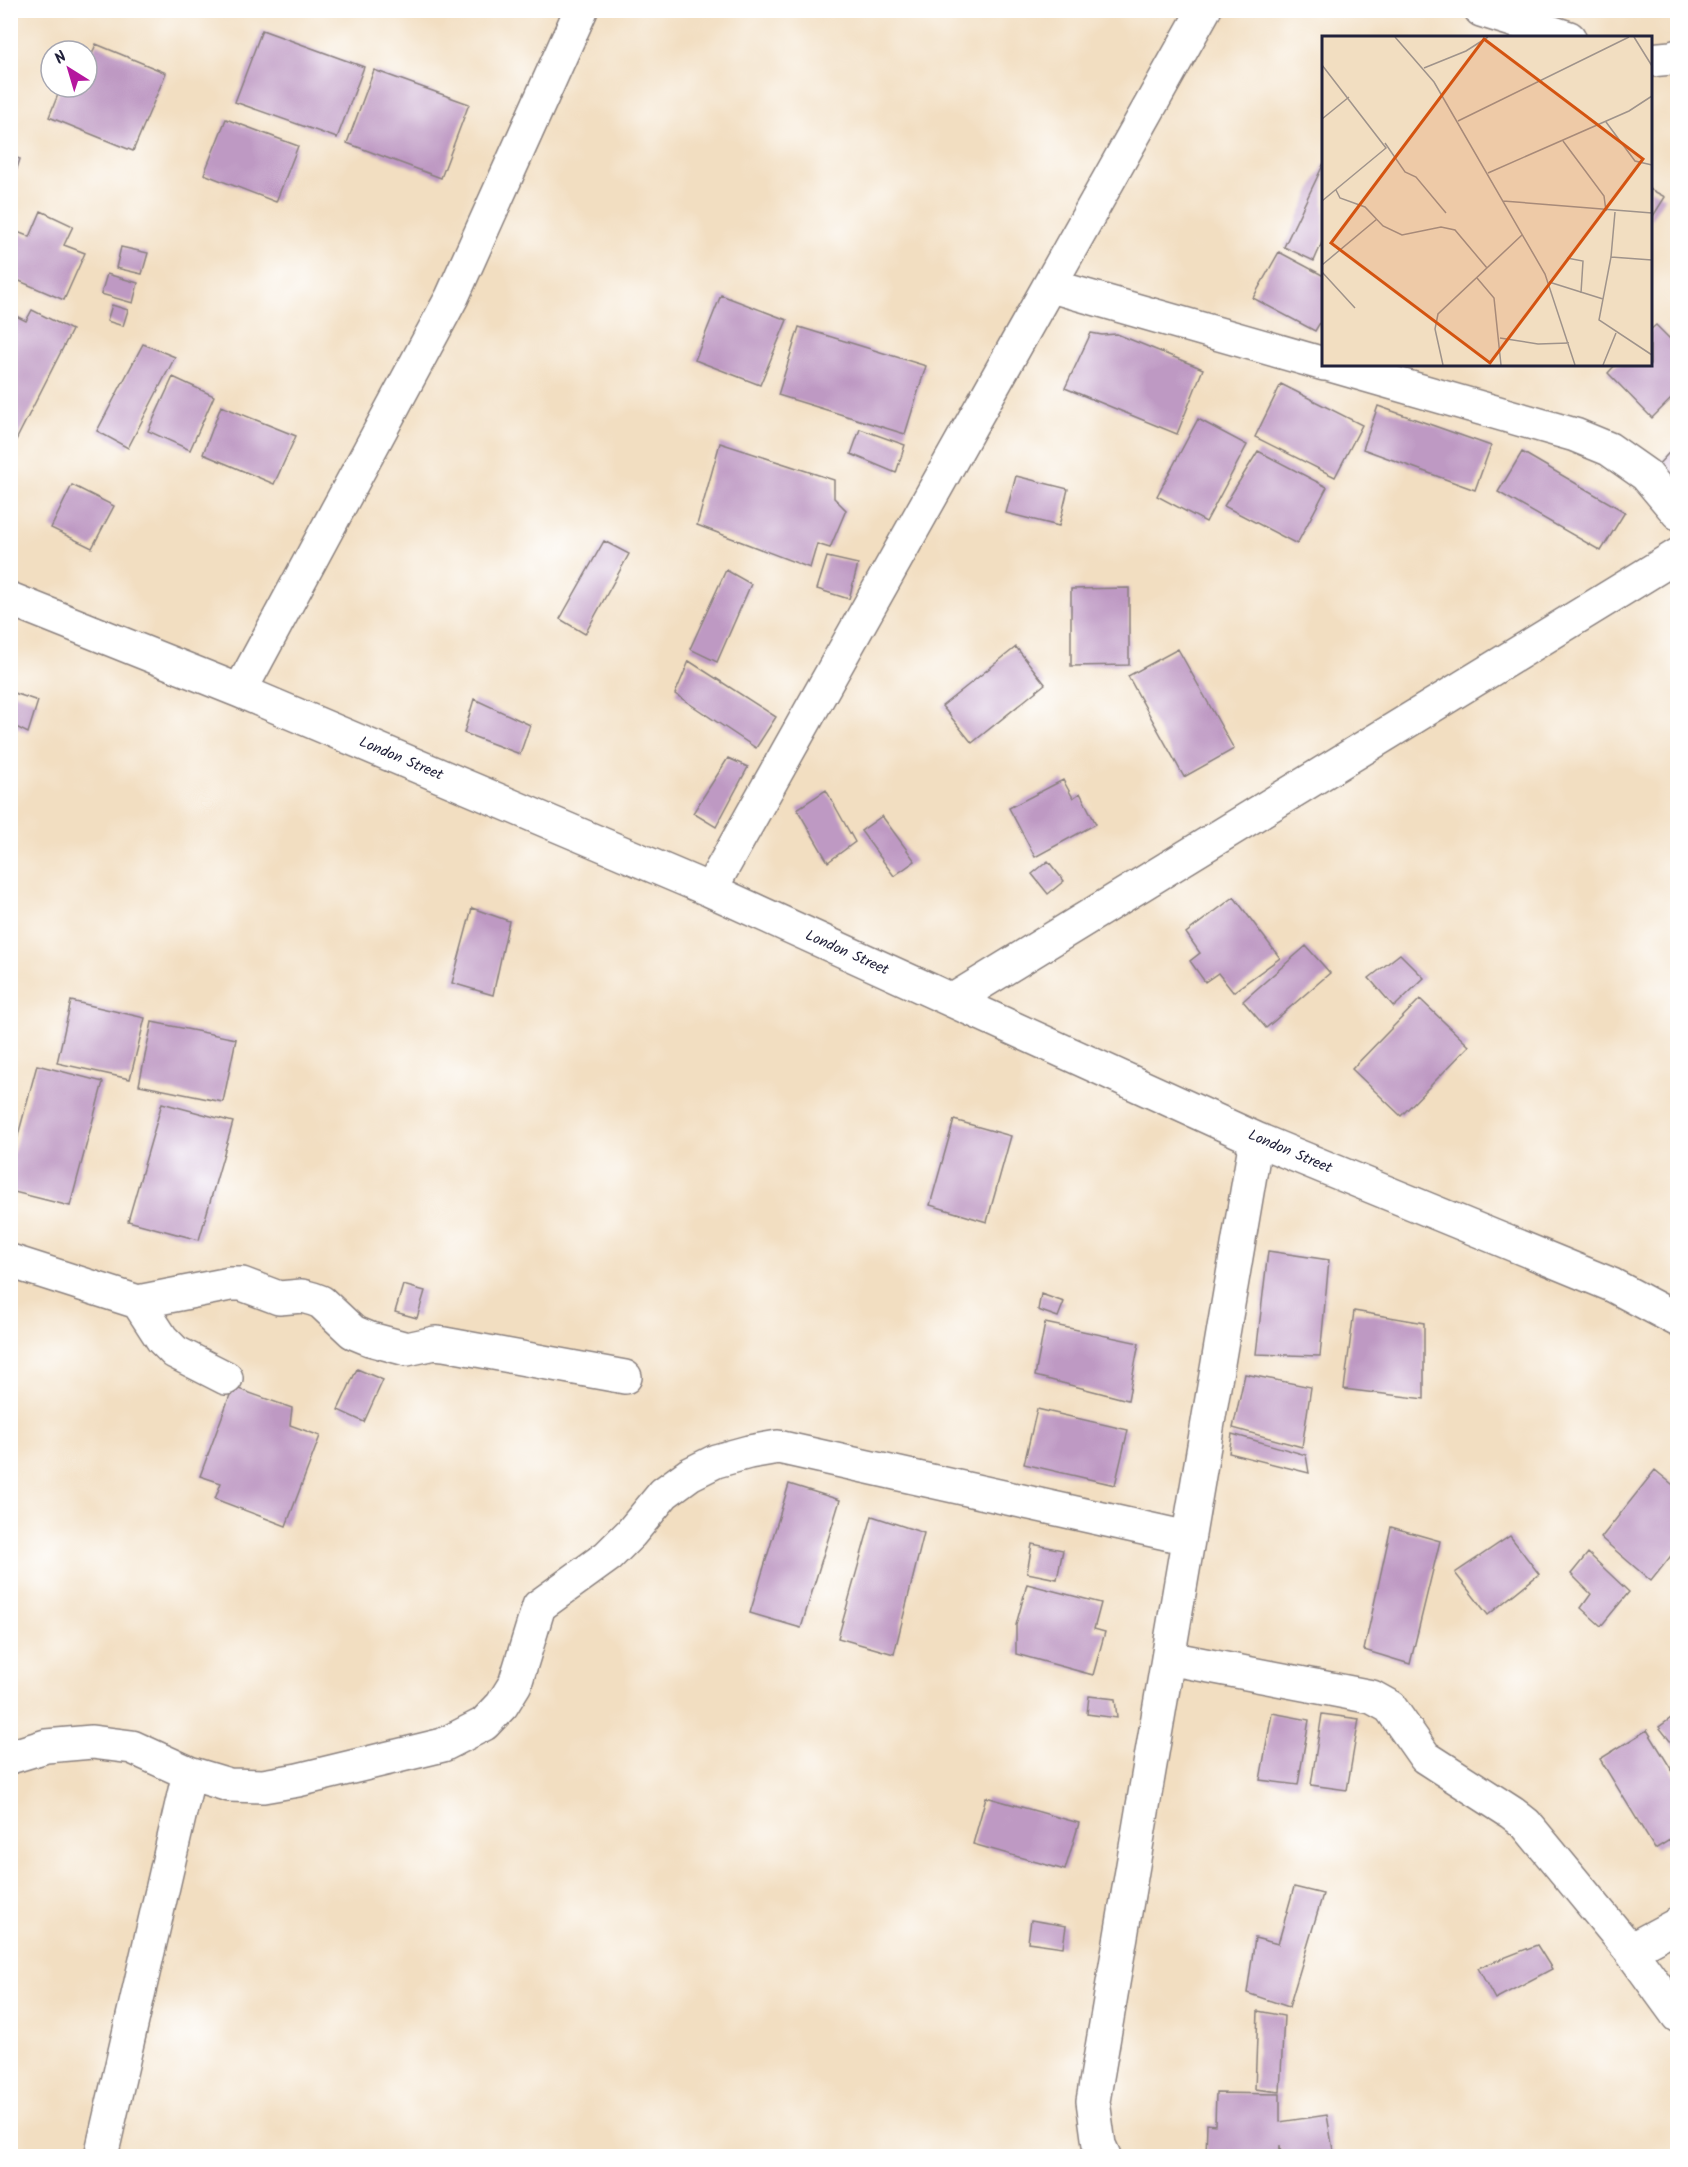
<svg xmlns="http://www.w3.org/2000/svg" width="1688" height="2167" font-family="Kalam,sans-serif">
  <style>
    .building { fill: #be99c3 }
    .lines { fill: none; stroke-linecap: round; stroke-linejoin: round }
    .street-casing { stroke: #8a807e; stroke-width: 36 }
    .street { stroke: #fff; stroke-width: 33 }
    .labels { text-anchor: middle; dominant-baseline: central; stroke-width: 6; stroke-linejoin: round; paint-order: stroke }
    .street-label { font-size: 15px; fill: #22223b; stroke: #fff }
    .inset-road { fill: none; stroke: #9f938b; stroke-width: 1.5 }
    .view { fill: #d45411; fill-opacity: 0.15; stroke: #d45411; stroke-width: 3 }
    .inset-edge { fill: none; stroke: #22223b; stroke-width: 3 }
  </style>
  <rect width="100%" height="100%" fill="#fff"/>
  <filter id="ink" filterUnits="userSpaceOnUse"><feTurbulence type="fractalNoise" baseFrequency=".0167" numOctaves="2"/><feDisplacementMap in="SourceGraphic" scale="12" xChannelSelector="R" yChannelSelector="G"/><feConvolveMatrix kernelMatrix="1 2 1 2 8 2 1 2 1" color-interpolation-filters="sRGB"/></filter>
  <filter id="wash" filterUnits="userSpaceOnUse"><feTurbulence type="fractalNoise" baseFrequency=".008" numOctaves="4" result="noise"/><feDisplacementMap in="SourceGraphic" scale="24" xChannelSelector="R" yChannelSelector="G"/><feGaussianBlur stdDeviation="1.35" result="paint"/><feColorMatrix in="noise" values="0 0 0 0 0 0 0 0 0 0 0 0 0 0 0 0 0 1.4 0 .05"/><feComposite in="paint" operator="in"/></filter>
  <g filter="url(#wash)">
    <rect width="100%" height="100%" fill="#f2dec1"/>
    <g id="blocks">
      <!-- building -->
      <path class="building" d="M 262,30 L 364,67 L 337,138 L 235,102 Z
        M 96,44 L 166,73 L 133,151 L 49,117 L 61,87 L 87,87 L 87,67 Z
        M 374,70 L 469,104 L 441,178 L 347,143 Z
        M 226,119 L 298,146 L 276,202 L 204,174 Z
        M 10,156 L 20,159 L 11,187 L 10,187 Z
        M 1324,163 L 1324,238 L 1314,261 L 1284,247 Z
        M 1650,189 L 1665,197 L 1650,221 Z
        M 41,211 L 73,226 L 64,245 L 85,253 L 64,300 L 10,277 L 10,229 L 30,237 Z
        M 121,247 L 148,253 L 142,274 L 116,268 Z
        M 1279,252 L 1324,276 L 1324,316 L 1315,331 L 1253,298 Z
        M 107,274 L 138,283 L 133,303 L 101,294 Z
        M 721,295 L 787,320 L 760,385 L 695,360 Z
        M 112,305 L 128,310 L 123,326 L 107,321 Z
        M 32,310 L 72,330 L 10,452 L 10,313 L 26,321 Z
        M 1656,325 L 1678,347 L 1678,392 L 1652,418 L 1608,373 L 1616,364 L 1650,364 L 1650,330 Z
        M 799,327 L 926,366 L 905,434 L 778,395 Z
        M 1091,333 L 1102,335 L 1117,334 L 1203,369 L 1177,434 L 1065,388 Z
        M 143,344 L 175,357 L 128,448 L 97,431 Z
        M 173,377 L 214,396 L 190,450 L 148,431 Z
        M 1281,384 L 1362,425 L 1335,477 L 1255,437 Z
        M 221,406 L 296,436 L 274,484 L 203,454 Z
        M 1378,406 L 1491,446 L 1475,490 L 1363,449 Z
        M 1198,419 L 1247,445 L 1206,522 L 1157,496 Z
        M 860,429 L 905,445 L 896,473 L 851,454 Z
        M 720,443 L 834,480 L 834,498 L 846,510 L 830,548 L 817,544 L 810,568 L 697,525 Z
        M 1678,443 L 1678,487 L 1655,468 Z
        M 1258,451 L 1327,487 L 1297,544 L 1224,506 Z
        M 1522,452 L 1625,512 L 1601,551 L 1498,492 Z
        M 1016,476 L 1068,489 L 1059,526 L 1006,513 Z
        M 72,485 L 114,506 L 92,548 L 51,528 Z
        M 604,541 L 629,554 L 585,634 L 560,619 Z
        M 827,557 L 858,564 L 849,599 L 817,589 Z
        M 726,570 L 751,584 L 717,662 L 690,649 Z
        M 1129,588 L 1129,665 L 1071,666 L 1071,589 Z
        M 1016,647 L 1045,684 L 972,743 L 942,706 Z
        M 1178,649 L 1234,749 L 1184,777 L 1128,676 Z
        M 689,661 L 776,717 L 756,748 L 675,694 Z
        M 14,693 L 38,701 L 28,733 L 10,724 L 10,702 Z
        M 474,699 L 530,725 L 520,754 L 464,733 Z
        M 728,758 L 748,767 L 716,827 L 693,813 Z
        M 1063,780 L 1073,798 L 1080,793 L 1096,824 L 1035,857 L 1009,808 Z
        M 826,790 L 855,842 L 828,862 L 797,809 Z
        M 882,816 L 915,861 L 894,876 L 861,831 Z
        M 1048,861 L 1064,881 L 1048,894 L 1032,874 Z
        M 1234,897 L 1280,958 L 1233,992 L 1218,973 L 1205,982 L 1190,961 L 1200,953 L 1186,933 Z
        M 472,908 L 509,921 L 493,995 L 452,983 Z
        M 1306,946 L 1330,973 L 1266,1028 L 1243,1001 Z
        M 1400,954 L 1424,978 L 1394,1007 L 1369,978 Z
        M 1420,999 L 1469,1046 L 1401,1116 L 1352,1069 Z
        M 71,1001 L 145,1018 L 130,1079 L 57,1063 Z
        M 152,1022 L 236,1039 L 223,1102 L 139,1085 Z
        M 37,1065 L 103,1082 L 70,1206 L 10,1191 L 10,1165 Z
        M 162,1103 L 233,1122 L 199,1240 L 128,1221 Z
        M 954,1120 L 1011,1136 L 987,1222 L 930,1205 Z
        M 1268,1251 L 1329,1260 L 1320,1356 L 1256,1354 Z
        M 403,1285 L 425,1291 L 417,1318 L 395,1312 Z
        M 1041,1294 L 1064,1302 L 1058,1317 L 1038,1310 Z
        M 1354,1311 L 1424,1323 L 1424,1399 L 1344,1389 Z
        M 1045,1323 L 1139,1343 L 1128,1400 L 1035,1376 Z
        M 357,1369 L 383,1380 L 364,1422 L 338,1410 Z
        M 1245,1374 L 1311,1387 L 1302,1447 L 1233,1428 Z
        M 233,1387 L 292,1408 L 290,1425 L 320,1436 L 286,1526 L 215,1499 L 221,1483 L 200,1476 Z
        M 1037,1409 L 1128,1430 L 1115,1485 L 1024,1464 Z
        M 1232,1434 L 1306,1455 L 1309,1473 L 1229,1453 Z
        M 1655,1470 L 1678,1489 L 1678,1547 L 1651,1581 L 1601,1538 Z
        M 789,1484 L 840,1500 L 801,1628 L 750,1613 Z
        M 872,1516 L 924,1533 L 894,1654 L 838,1638 Z
        M 1391,1527 L 1440,1541 L 1410,1664 L 1364,1650 Z
        M 1510,1536 L 1539,1574 L 1488,1615 L 1455,1573 Z
        M 1032,1544 L 1063,1550 L 1057,1579 L 1027,1573 Z
        M 1588,1553 L 1629,1592 L 1601,1626 L 1581,1608 L 1591,1594 L 1571,1574 Z
        M 1027,1584 L 1101,1603 L 1094,1629 L 1105,1632 L 1093,1675 L 1016,1654 L 1016,1625 Z
        M 1089,1696 L 1115,1699 L 1117,1718 L 1087,1714 Z
        M 1272,1713 L 1309,1720 L 1298,1785 L 1260,1780 Z
        M 1678,1713 L 1678,1751 L 1659,1727 Z
        M 1322,1714 L 1359,1719 L 1347,1790 L 1311,1785 Z
        M 1647,1730 L 1678,1780 L 1678,1835 L 1655,1849 L 1600,1759 Z
        M 986,1797 L 1079,1823 L 1065,1870 L 973,1844 Z
        M 1294,1887 L 1323,1894 L 1289,2007 L 1247,1993 L 1255,1938 L 1278,1944 Z
        M 1031,1920 L 1066,1926 L 1063,1947 L 1028,1942 Z
        M 1537,1945 L 1552,1969 L 1495,1999 L 1478,1968 Z
        M 1258,2011 L 1284,2016 L 1280,2092 L 1255,2089 Z
        M 1216,2093 L 1280,2094 L 1280,2122 L 1327,2115 L 1334,2156 L 1281,2156 L 1280,2145 L 1279,2156 L 1206,2156 L 1207,2124 L 1215,2125 Z"/>
    </g>
  </g>
  <g filter="url(#ink)">
    <use href="#blocks" fill-opacity="0" stroke="#8a807e" stroke-width="1.5"/>
    <g class="lines">
      <!-- street casing -->
      <g class="street-casing">
        <path id="street" d="M 1481,10 L 1569,38
          M 1650,60 L 1671,58 L 1678,56
          M 1051,286 L 1324,364
          M 1327,364 L 1575,435 L 1609,449 L 1646,475 L 1678,513
          M 10,599 L 240,691 L 710,890 L 1256,1139 L 1612,1285 L 1678,1320
          M 240,691 L 452,297 L 581,10
          M 710,890 L 1204,10
          M 953,1000 L 1678,555
          M 10,1261 L 138,1302 L 230,1284 L 242,1284 L 279,1298 L 302,1296 L 313,1299 L 321,1302 L 353,1332 L 370,1339 L 407,1349 L 435,1343 L 444,1344 L 625,1377
          M 138,1302 L 162,1339 L 175,1352 L 226,1378
          M 1168,1658 L 1372,1697 L 1390,1707 L 1425,1757 L 1512,1813 L 1526,1824 L 1630,1950 L 1678,2016
          M 10,1757 L 46,1746 L 92,1742 L 132,1747 L 189,1773 L 229,1785 L 263,1786 L 298,1780 L 443,1745 L 484,1724 L 502,1705 L 515,1684 L 539,1606 L 608,1556 L 631,1533 L 664,1493 L 690,1474 L 716,1461 L 749,1452 L 778,1447 L 1188,1538
          M 1630,1950 L 1678,1924
          M 101,2156 L 189,1773
          M 1104,2156 L 1099,2145 L 1093,2101 L 1256,1139"/>
      </g>
      <!-- street -->
      <use href="#street" class="street"/>
    </g>
  </g>
  <g class="labels">
    <!-- street labels -->
    <g class="street-label">
      <text transform="translate(401 759) rotate(23)">London Street</text>
      <text transform="translate(847 953) rotate(24)">London Street</text>
      <text transform="translate(1290 1152) rotate(23)">London Street</text>
    </g>
  </g>
  <!-- overview -->
  <g transform="translate(1322 36)">
    <rect width="330" height="330" fill="#f2dec1"/>
    <path class="inset-road" d="M 73,1 L 112,46 L 223,238 L 253,329M 312,1 L 330,30M 0,29 L 64,112 L 0,165M 102,32 L 144,15 L 166,1M 0,83 L 27,61M 136,85 L 307,1M 284,86 L 313,125 L 330,129M 241,105 L 282,160 L 284,175M 63,107 L 83,136 L 94,141 L 124,177M 166,137 L 307,75 L 330,60M 14,154 L 18,162 L 43,171 L 61,190 L 80,199 L 119,191 L 133,194 L 165,232M 181,165 L 330,177M 293,176 L 289,221 L 277,284 L 330,319M 289,221 L 330,224M 245,222 L 261,225 L 259,257M 0,229 L 55,183M 0,236 L 33,272M 155,242 L 172,262 L 179,329M 227,246 L 281,263M 178,302 L 216,308 L 247,307M 121,329 L 113,293 L 116,278 L 200,199M 281,329 L 294,297"/>
    <path class="view" d="M 162,3 L 321,123 L 168,327 L 9,207 Z"/>
    <rect width="330" height="330" class="inset-edge"/>
  </g>
  <!-- margin -->
  <rect width="1688" height="2167" fill="none" stroke="#fff" stroke-width="36"/>
  <!-- north arrow -->
  <g transform="translate(69 69) rotate(323)"><circle r="28" fill="#ffffff" stroke="#a7a7b1" stroke-width="1.5"/>
  <path d="M0-4.5L10 22L0 15L-10 22Z" fill="#b5179e"/>
  <text y="-9" font-size="16" font-weight="bold" text-anchor="middle" fill="#22223b">N</text>
  </g>
</svg>
